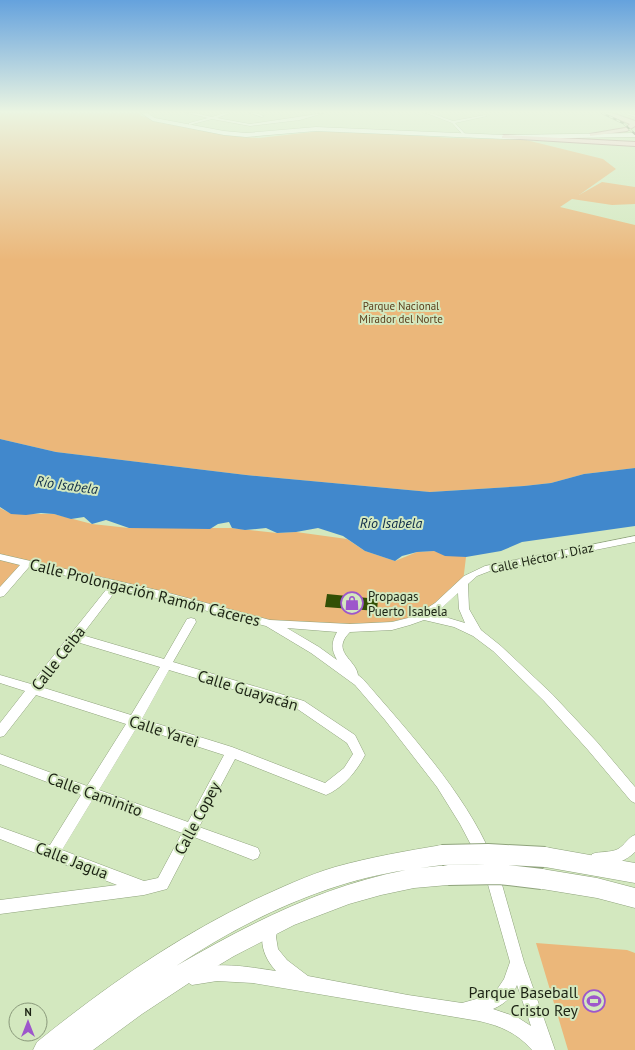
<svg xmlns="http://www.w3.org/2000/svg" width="635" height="1050" font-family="'PT Sans',sans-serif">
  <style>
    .green { fill: #ebb77a }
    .water { fill: #4188cc }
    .building { fill: #324f05 }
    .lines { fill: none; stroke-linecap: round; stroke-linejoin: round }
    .street-casing { stroke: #8fa37c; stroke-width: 1 }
    .secondary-casing { stroke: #8fa37c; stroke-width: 1 }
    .primary-casing { stroke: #a88081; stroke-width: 2 }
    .street { fill: #fff; fill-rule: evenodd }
    .secondary { fill: #fff; fill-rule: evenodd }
    .primary { fill: #f8d1d6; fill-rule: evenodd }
    .rail-casing { stroke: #444e3a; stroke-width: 2 }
    .rail { stroke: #d3e8bf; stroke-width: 1.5; stroke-dasharray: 4; stroke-linecap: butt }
    .secondary-bridge-casing { stroke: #8fa37c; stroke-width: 22; stroke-linecap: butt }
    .secondary-bridge { stroke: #fff; stroke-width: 20 }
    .labels { text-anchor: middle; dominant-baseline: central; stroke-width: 4; stroke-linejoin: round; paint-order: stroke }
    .far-park-label { font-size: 11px; fill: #5c401e; stroke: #d3e8bf }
    .street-label { font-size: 13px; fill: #1c2314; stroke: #d3e8bf }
    .poi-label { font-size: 13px; fill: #1c2314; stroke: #d3e8bf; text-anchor: start }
    .water-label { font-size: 14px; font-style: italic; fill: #0f2c48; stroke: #d3e8bf }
    .near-street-label { font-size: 16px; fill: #1c2314; stroke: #d3e8bf }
    .near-poi-label { font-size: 16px; fill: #1c2314; stroke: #d3e8bf; text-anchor: end }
  </style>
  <rect width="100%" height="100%" fill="#d3e8bf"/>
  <!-- green -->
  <path class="green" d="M 0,113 L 139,113 L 141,116 L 240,137 L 259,138 L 330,130 L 452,138 L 526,140 L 603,159 L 616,169 L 579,195 L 602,182 L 635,187 L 635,204 L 612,205 L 572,199 L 560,207 L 635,225 L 635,468 L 584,474 L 551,483 L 524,486 L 430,492 L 246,475 L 56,452 L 0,439 Z
    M 0,508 L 12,514 L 54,514 L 92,524 L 129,528 L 232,528 L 277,533 L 296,532 L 347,539 L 365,551 L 395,561 L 417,552 L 434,551 L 466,557 L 463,582 L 425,616 L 347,629 L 269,623 L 27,563 L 0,593 Z
    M 536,943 L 627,950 L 635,953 L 635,1050 L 568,1050 Z"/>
  <!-- water -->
  <path class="water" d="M 0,439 L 56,452 L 246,475 L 430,492 L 524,486 L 551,483 L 584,474 L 635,468 L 635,526 L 522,542 L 501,551 L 466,557 L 445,556 L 434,551 L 417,552 L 402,556 L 395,561 L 365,551 L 343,536 L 318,528 L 296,532 L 277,533 L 266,528 L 245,530 L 232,528 L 229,522 L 218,524 L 210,529 L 129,528 L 106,520 L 92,524 L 84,517 L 71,519 L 54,514 L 41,513 L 26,515 L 11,514 L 0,507 Z"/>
  <!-- building -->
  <path class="building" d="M 327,594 L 378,599 L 377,611 L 325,607 Z"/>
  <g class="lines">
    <!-- street casing -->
    <g class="street-casing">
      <path id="street" d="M 195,113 L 212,117 L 224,113 L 230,113 L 217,118 L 250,124 L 324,113 L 300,120 L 250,126 L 212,119 L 189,125 L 189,123 L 208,118 L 187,113 Z
        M 250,113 L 256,113 L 264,116 L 262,117 Z
        M 426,113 L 431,113 L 453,121 L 485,115 L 487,116 L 455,123 L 466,135 L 464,136 L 452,123 Z
        M 626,113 L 635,115 L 635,117 L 626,114 Z
        M 635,536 L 635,542 L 490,571 L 477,576 L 468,584 L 469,609 L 481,630 L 501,646 L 552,694 L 597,742 L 635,787 L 635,803 L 631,801 L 588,750 L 544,701 L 493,651 L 473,636 L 454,627 L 424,620 L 410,625 L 392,630 L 350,632 C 330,652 356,659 358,675 L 363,679 C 407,730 465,793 491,855 L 489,860 L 484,862 L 479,860 L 460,824 L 437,787 L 385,720 L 355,685 L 311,653 L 266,626 L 118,588 L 82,635 L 164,659 L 187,619 L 191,618 L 195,619 L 196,622 L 173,662 L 304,701 L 355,735 L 365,755 C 357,771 343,788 326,795 L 235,759 L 199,827 L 258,848 L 260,853 L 258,858 L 253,860 L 194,837 L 167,889 L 144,895 L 0,914 L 0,900 L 117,885 L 0,839 L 0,827 L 50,845 L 81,795 L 0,764 L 0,754 L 87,786 L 126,724 L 36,695 L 4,736 L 0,737 L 0,723 L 25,691 L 0,683 L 0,675 L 31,684 L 109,586 L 29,567 L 4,596 L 0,597 L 0,587 L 20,565 L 0,560 L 0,554 L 161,591 L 270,620 L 350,624 L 392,622 L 408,618 L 421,612 L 435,603 L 464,576 L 485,566 ZM 458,593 L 459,609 L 465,623 L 435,614 ZM 287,628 L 337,632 C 331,643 331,649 337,660 L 319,647 ZM 77,642 L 160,667 L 131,715 L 41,687 ZM 169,670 L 296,708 L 347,743 L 353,754 L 344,768 L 325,783 L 232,747 L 142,719 ZM 137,727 L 224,755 L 188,822 L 99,790 ZM 93,799 L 182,833 L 158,878 L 144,881 L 62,850 Z
        M 635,835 L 635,852 C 625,862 606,869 592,864 L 590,859 L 592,854 C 600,851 610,853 618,849 C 625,845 628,837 635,835 Z
        M 492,867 L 497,869 L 499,874 L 524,962 L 555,1050 L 532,1050 C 517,1033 501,1026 479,1021 L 253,983 L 217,981 L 192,985 L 187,982 L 184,977 L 187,972 C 214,960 248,967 276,971 C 263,957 258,940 266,922 L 271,920 L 276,922 L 278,927 L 276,937 L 278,949 L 287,960 L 308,976 L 408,995 L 462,1003 L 487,996 L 496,991 L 504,979 L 510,962 L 485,874 L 487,869 ZM 517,985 L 531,1026 L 517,1017 L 493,1009 C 505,1004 512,997 517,985 Z"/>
    </g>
    <!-- secondary casing -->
    <g class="secondary-casing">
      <path id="secondary" d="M 141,113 L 147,113 L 155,118 L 224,131 L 246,133 L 316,127 L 504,135 L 635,133 L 635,137 L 504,139 L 316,131 L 246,137 L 224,135 L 153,121 Z
        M 442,845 L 449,848 L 452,855 L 449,862 L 442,865 L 420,868 L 448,865 L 455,868 L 458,875 L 455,882 L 448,885 L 414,888 L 381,895 L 349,904 L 294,925 L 234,956 L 189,983 L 142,1014 L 93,1050 L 33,1050 L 37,1042 C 105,987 175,938 254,900 C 280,888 308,875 335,867 C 371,857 406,851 442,845 ZM 406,870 C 322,886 249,924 176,966 C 244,921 324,882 406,870 Z
        M 545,847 L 635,863 L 635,883 L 545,867 L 538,864 L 535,857 L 538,850 Z
        M 542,869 L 597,878 L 635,888 L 635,908 L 597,898 L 542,889 L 535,886 L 532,879 L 535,872 Z"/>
    </g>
    <!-- primary casing -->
    <g class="primary-casing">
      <path id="primary" d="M 604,113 L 612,113 L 635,121 L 635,126 L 627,131 L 590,136 L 590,134 L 625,128 L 629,125 L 630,124 Z
        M 504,135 L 635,142 L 635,146 L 502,138 L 502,136 Z"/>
    </g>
    <!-- street -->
    <use href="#street" class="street"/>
    <!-- secondary -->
    <use href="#secondary" class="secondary"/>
    <!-- primary -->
    <use href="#primary" class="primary"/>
    <!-- rail casing -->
    <g class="rail-casing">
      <path id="rail" d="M 602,113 L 623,123 L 635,134"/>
    </g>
    <!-- rail -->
    <use href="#rail" class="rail"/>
    <!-- secondary-bridge casing -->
    <g class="secondary-bridge-casing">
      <path id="secondary-bridge" d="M 442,855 L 488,854 L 545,857
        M 448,875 L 499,874 L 542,879"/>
    </g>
    <!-- secondary-bridge -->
    <use href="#secondary-bridge" class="secondary-bridge"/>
  </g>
  <!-- sky -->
  <linearGradient id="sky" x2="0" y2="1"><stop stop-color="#65a2dd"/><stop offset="0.43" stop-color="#ebf5e2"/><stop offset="1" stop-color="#ebf5e2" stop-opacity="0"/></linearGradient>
  <rect width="635" height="260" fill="url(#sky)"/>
  <!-- icons -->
  <defs>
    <g id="shop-ring" transform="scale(1.15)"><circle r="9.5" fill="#d3e8bf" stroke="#9d57cb" stroke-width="1.5"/><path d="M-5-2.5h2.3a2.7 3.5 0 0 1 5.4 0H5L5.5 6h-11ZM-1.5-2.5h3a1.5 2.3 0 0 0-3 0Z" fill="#9d57cb"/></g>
    <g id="stadium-ring" transform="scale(1.15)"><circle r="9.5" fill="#d3e8bf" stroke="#9d57cb" stroke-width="1.5"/><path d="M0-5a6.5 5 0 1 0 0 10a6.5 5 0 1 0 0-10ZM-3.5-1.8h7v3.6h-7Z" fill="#9d57cb"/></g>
  </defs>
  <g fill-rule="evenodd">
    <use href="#shop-ring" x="352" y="603"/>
    <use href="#stadium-ring" x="594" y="1001"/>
  </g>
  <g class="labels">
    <!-- far-park labels -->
    <g class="far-park-label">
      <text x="401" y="306">Parque Nacional<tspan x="401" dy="13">Mirador del Norte</tspan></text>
    </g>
    <!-- street labels -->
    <g class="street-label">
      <text transform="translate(542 558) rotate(-12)">Calle Héctor J. Díaz</text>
    </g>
    <!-- poi labels -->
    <g class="poi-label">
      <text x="368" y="596">Propagas<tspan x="368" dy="15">Puerto Isabela</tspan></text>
    </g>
    <!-- water labels -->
    <g class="water-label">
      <text transform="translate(67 485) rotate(8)">Río Isabela</text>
      <text x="391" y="523">Río Isabela</text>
    </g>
    <!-- near-street labels -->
    <g class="near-street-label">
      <text transform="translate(145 592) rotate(14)">Calle Prolongación Ramón Cáceres</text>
      <text transform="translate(58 658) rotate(-52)">Calle Ceiba</text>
      <text transform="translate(248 690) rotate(17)">Calle Guayacán</text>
      <text transform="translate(164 731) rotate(18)">Calle Yarei</text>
      <text transform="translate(95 794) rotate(20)">Calle Caminito</text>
      <text transform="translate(197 818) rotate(-62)">Calle Copey</text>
      <text transform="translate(72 860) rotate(21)">Calle Jagua</text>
    </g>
    <!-- near-poi labels -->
    <g class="near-poi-label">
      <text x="578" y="992">Parque Baseball<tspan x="578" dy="18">Cristo Rey</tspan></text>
    </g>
  </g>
  <!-- north arrow -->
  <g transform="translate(28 1022)"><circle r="19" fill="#d3e8bf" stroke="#8a997b"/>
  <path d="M0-3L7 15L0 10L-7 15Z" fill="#9d57cb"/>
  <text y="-6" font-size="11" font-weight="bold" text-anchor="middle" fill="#1c2314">N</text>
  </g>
</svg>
